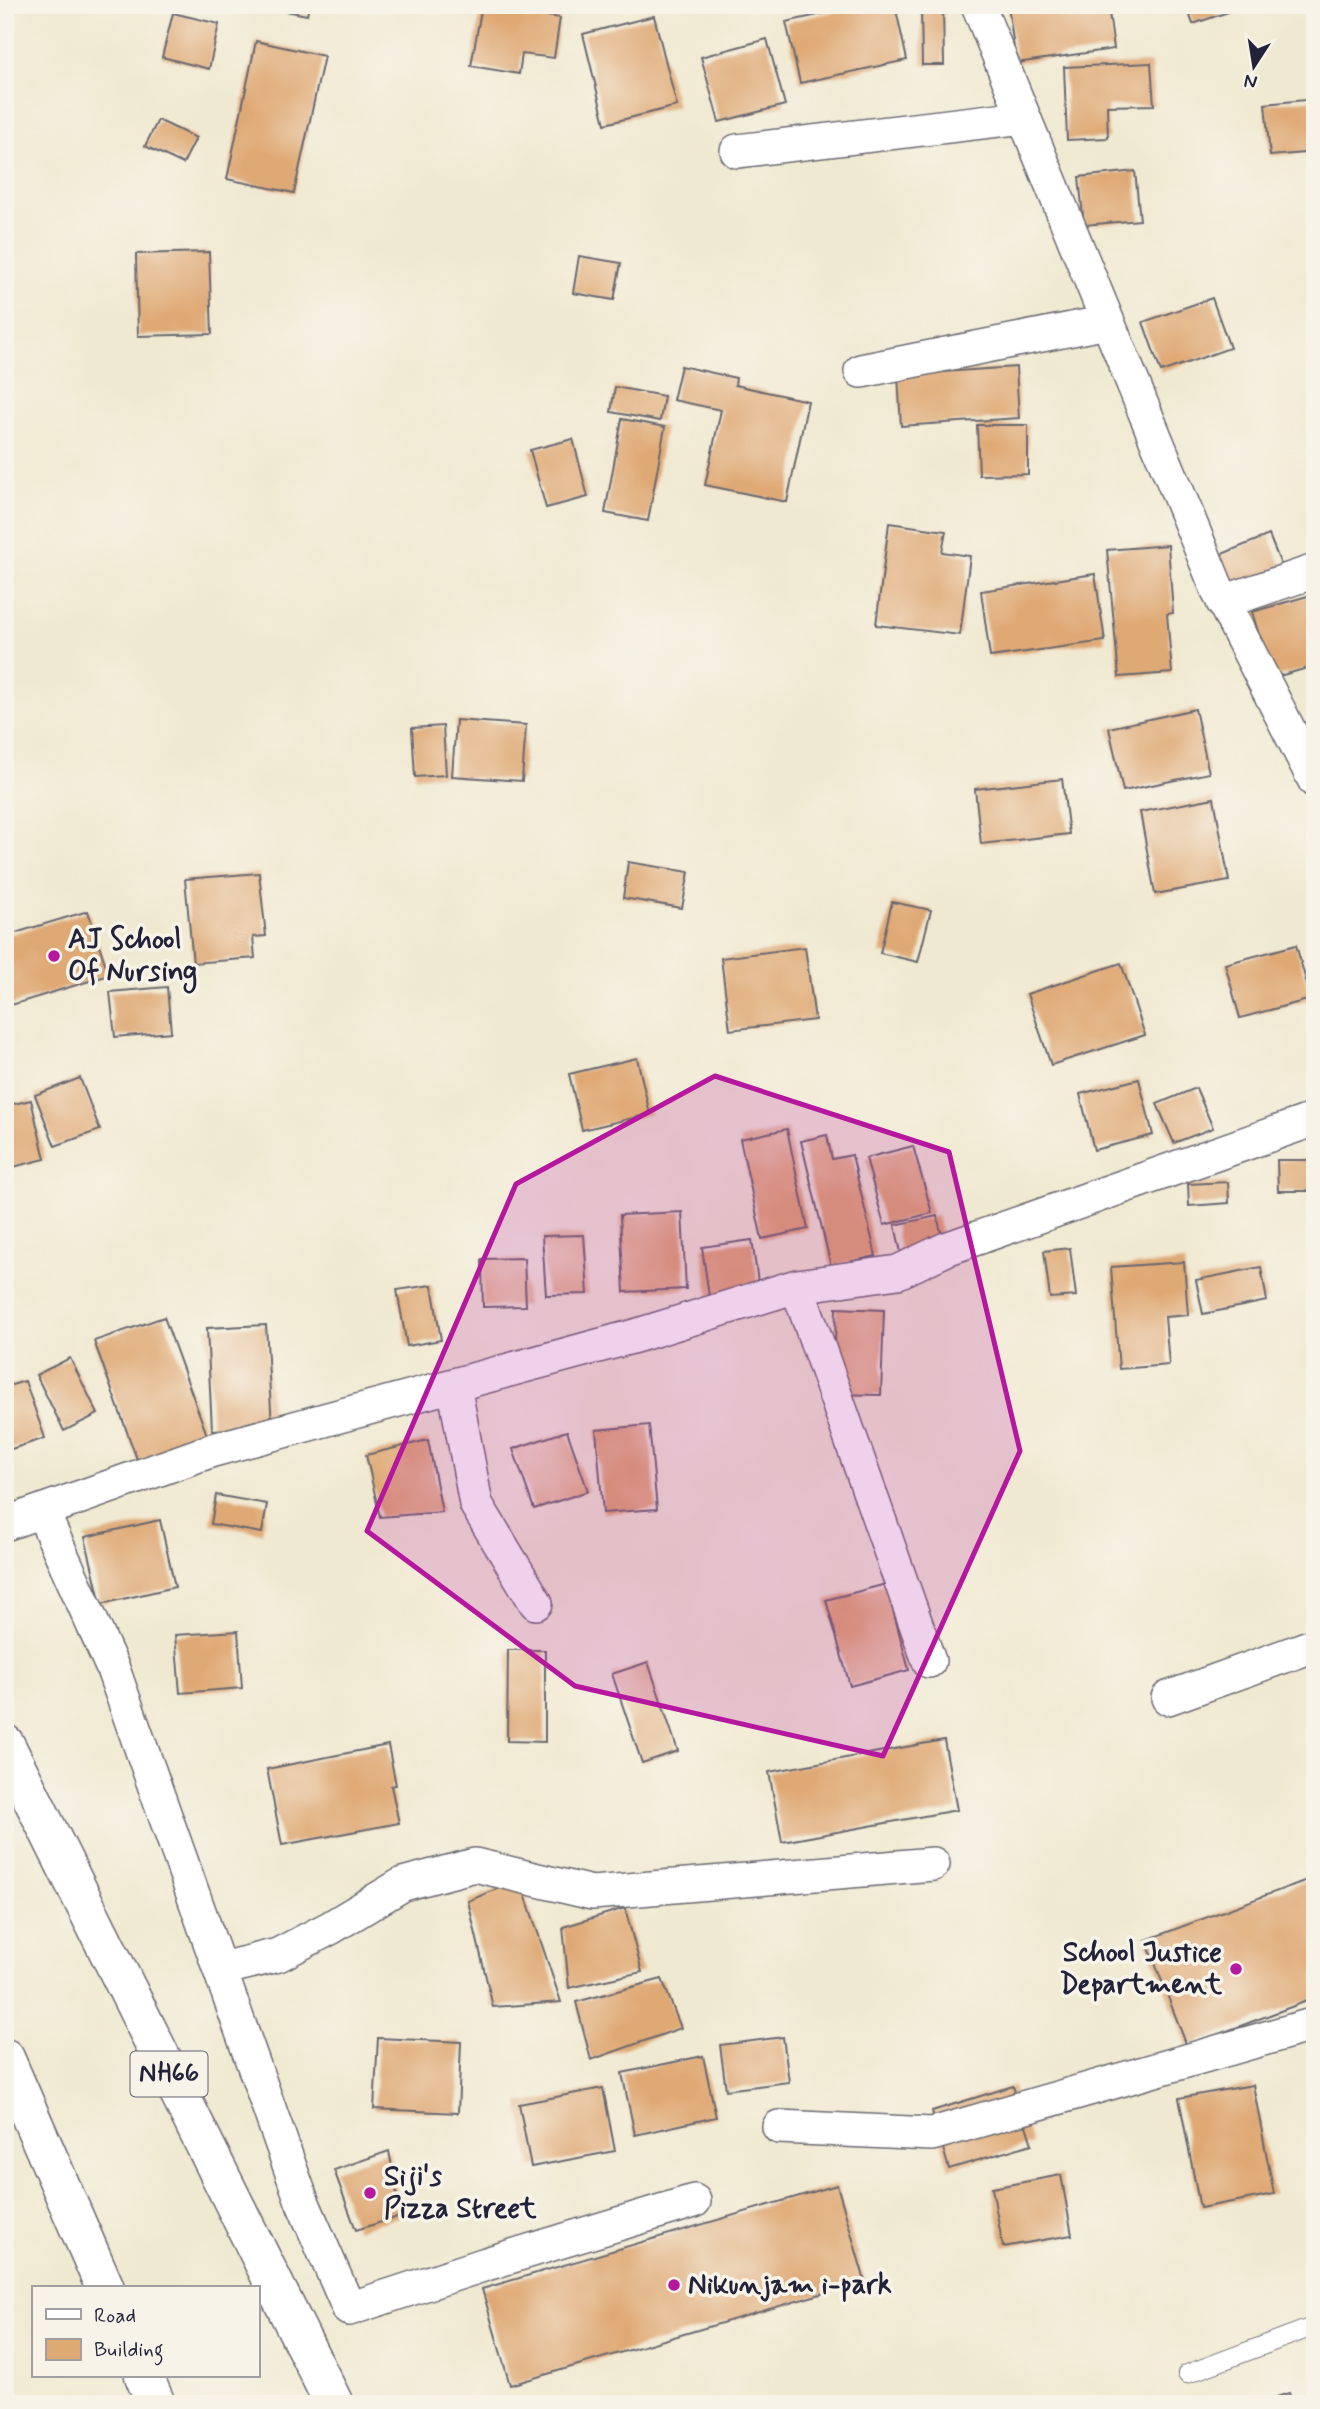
<svg xmlns="http://www.w3.org/2000/svg" width="1320" height="2409" font-family="Mynerve,sans-serif">
  <style>
    .building { fill: #dfa974 }
    .lines { fill: none; stroke-linecap: round; stroke-linejoin: round }
    .service-casing { stroke: #6a6870; stroke-width: 20 }
    .minor-casing { stroke: #6a6870; stroke-width: 36 }
    .tertiary-casing { stroke: #6a6870; stroke-width: 41 }
    .trunk-casing { stroke: #6a6870; stroke-width: 41 }
    .service { stroke: #fff; stroke-width: 18 }
    .minor { stroke: #fff; stroke-width: 33 }
    .tertiary { stroke: #fff; stroke-width: 38 }
    .trunk { stroke: #fff; stroke-width: 38 }
    .marked { fill: #b5179e; fill-opacity: 0.2; stroke: #b5179e; stroke-width: 5; stroke-linejoin: round }
    .poi-dot { fill: #b5179e; stroke: #f7f3e8; stroke-width: 2.5 }
    .labels { text-anchor: middle; dominant-baseline: central; stroke-width: 7; stroke-linejoin: round; paint-order: stroke }
    .shield { fill: #f7f3e8; stroke: #62616f; stroke-width: 2 }
    .shield-label { font-size: 26px; font-weight: bold; fill: #22223b }
    .poi-label { font-size: 28px; font-weight: bold; fill: #22223b; stroke: #f7f3e8; text-anchor: start }
  </style>
  <rect width="100%" height="100%" fill="#f7f3e8"/>
  <filter id="ink" filterUnits="userSpaceOnUse"><feTurbulence type="fractalNoise" baseFrequency=".0143" numOctaves="2"/><feDisplacementMap in="SourceGraphic" scale="14" xChannelSelector="R" yChannelSelector="G"/><feConvolveMatrix kernelMatrix="1 2 1 2 8 2 1 2 1" color-interpolation-filters="sRGB"/></filter>
  <filter id="wash" filterUnits="userSpaceOnUse"><feTurbulence type="fractalNoise" baseFrequency=".00686" numOctaves="4" result="noise"/><feDisplacementMap in="SourceGraphic" scale="28" xChannelSelector="R" yChannelSelector="G"/><feGaussianBlur stdDeviation="1.57" result="paint"/><feColorMatrix in="noise" values="0 0 0 0 0 0 0 0 0 0 0 0 0 0 0 0 0 1.4 0 .05"/><feComposite in="paint" operator="in"/></filter>
  <g filter="url(#wash)">
    <rect width="100%" height="100%" fill="#f0e9d1"/>
    <g id="blocks">
      <!-- building -->
      <path class="building" d="M 255,5 L 309,5 L 307,15 Z
        M 482,5 L 560,18 L 554,58 L 522,54 L 519,74 L 471,66 Z
        M 863,5 L 895,5 L 907,60 L 800,83 L 786,22 Z
        M 921,5 L 943,5 L 944,65 L 922,65 Z
        M 1008,5 L 1108,5 L 1114,49 L 1016,63 Z
        M 1186,5 L 1226,5 L 1228,12 L 1193,24 Z
        M 173,13 L 219,24 L 209,69 L 162,57 Z
        M 654,16 L 677,106 L 605,124 L 583,34 Z
        M 767,39 L 785,105 L 719,122 L 701,57 Z
        M 256,41 L 324,56 L 294,193 L 227,179 Z
        M 1151,63 L 1154,105 L 1107,106 L 1108,138 L 1067,140 L 1064,67 Z
        M 1315,99 L 1315,152 L 1270,156 L 1265,104 Z
        M 158,120 L 196,138 L 183,164 L 145,146 Z
        M 1135,171 L 1140,220 L 1084,225 L 1079,177 Z
        M 209,252 L 212,334 L 138,336 L 136,254 Z
        M 579,256 L 621,263 L 614,300 L 573,293 Z
        M 1212,298 L 1230,348 L 1161,372 L 1143,322 Z
        M 681,366 L 736,378 L 735,385 L 808,401 L 787,502 L 705,485 L 721,410 L 673,400 Z
        M 1016,367 L 1019,418 L 901,426 L 898,375 Z
        M 615,387 L 664,396 L 660,421 L 611,412 Z
        M 622,419 L 665,427 L 648,521 L 605,513 Z
        M 977,425 L 1028,425 L 1028,474 L 979,475 Z
        M 573,439 L 588,497 L 546,508 L 530,450 Z
        M 889,523 L 946,531 L 942,552 L 970,556 L 960,635 L 876,625 Z
        M 1269,535 L 1282,567 L 1225,591 L 1212,558 Z
        M 1168,545 L 1173,613 L 1167,614 L 1172,673 L 1119,677 L 1107,550 Z
        M 1095,574 L 1105,641 L 990,657 L 981,591 Z
        M 1311,595 L 1315,607 L 1315,666 L 1272,678 L 1252,612 Z
        M 1195,709 L 1209,773 L 1123,791 L 1109,728 Z
        M 456,720 L 526,725 L 522,781 L 452,776 Z
        M 443,726 L 446,775 L 415,777 L 412,728 Z
        M 1062,779 L 1069,834 L 981,844 L 975,789 Z
        M 1214,798 L 1229,881 L 1155,894 L 1140,812 Z
        M 628,862 L 689,872 L 682,908 L 623,898 Z
        M 259,873 L 266,936 L 253,937 L 255,958 L 193,963 L 185,879 Z
        M 892,902 L 931,910 L 918,962 L 880,953 Z
        M 88,911 L 109,975 L 5,1007 L 5,936 Z
        M 1296,945 L 1311,999 L 1240,1018 L 1225,964 Z
        M 805,947 L 815,1020 L 730,1030 L 721,958 Z
        M 1121,963 L 1145,1035 L 1051,1065 L 1027,994 Z
        M 167,987 L 171,1032 L 115,1037 L 110,992 Z
        M 637,1058 L 650,1114 L 582,1130 L 569,1074 Z
        M 80,1078 L 100,1130 L 55,1146 L 35,1095 Z
        M 1139,1079 L 1153,1135 L 1094,1150 L 1080,1094 Z
        M 1196,1088 L 1213,1128 L 1174,1143 L 1157,1104 Z
        M 31,1100 L 45,1159 L 5,1169 L 5,1106 Z
        M 787,1129 L 808,1229 L 762,1239 L 740,1139 Z
        M 827,1135 L 832,1159 L 852,1155 L 876,1256 L 831,1266 L 801,1141 Z
        M 913,1146 L 932,1213 L 884,1225 L 866,1158 Z
        M 1277,1160 L 1315,1160 L 1315,1191 L 1278,1191 Z
        M 1228,1182 L 1229,1203 L 1189,1206 L 1188,1184 Z
        M 682,1212 L 686,1289 L 624,1292 L 620,1215 Z
        M 937,1216 L 944,1244 L 901,1253 L 895,1225 Z
        M 584,1235 L 588,1294 L 546,1295 L 542,1236 Z
        M 752,1240 L 759,1289 L 709,1296 L 702,1247 Z
        M 1070,1248 L 1076,1296 L 1050,1298 L 1044,1251 Z
        M 524,1258 L 526,1306 L 483,1307 L 482,1259 Z
        M 1184,1262 L 1188,1315 L 1165,1317 L 1169,1365 L 1119,1369 L 1111,1267 Z
        M 1261,1267 L 1267,1301 L 1203,1314 L 1196,1280 Z
        M 432,1285 L 441,1340 L 407,1346 L 397,1290 Z
        M 836,1308 L 884,1310 L 881,1395 L 834,1394 Z
        M 164,1317 L 208,1438 L 138,1462 L 94,1341 Z
        M 266,1325 L 272,1427 L 212,1430 L 207,1328 Z
        M 70,1358 L 98,1414 L 64,1431 L 36,1375 Z
        M 25,1381 L 45,1438 L 5,1451 L 5,1387 Z
        M 649,1425 L 657,1509 L 603,1513 L 596,1430 Z
        M 567,1431 L 588,1491 L 534,1509 L 513,1449 Z
        M 428,1440 L 442,1512 L 380,1517 L 366,1455 Z
        M 216,1495 L 267,1504 L 262,1533 L 211,1524 Z
        M 160,1520 L 175,1587 L 101,1604 L 85,1537 Z
        M 886,1584 L 909,1670 L 850,1686 L 826,1600 Z
        M 238,1631 L 242,1688 L 180,1693 L 175,1635 Z
        M 508,1650 L 545,1650 L 545,1742 L 507,1741 Z
        M 648,1662 L 678,1751 L 642,1763 L 612,1674 Z
        M 944,1740 L 957,1810 L 782,1842 L 769,1772 Z
        M 388,1745 L 396,1785 L 391,1786 L 399,1823 L 282,1845 L 267,1769 Z
        M 1315,1877 L 1315,1998 L 1187,2046 L 1146,1940 Z
        M 520,1879 L 561,2002 L 493,2007 L 468,1901 Z
        M 625,1908 L 642,1972 L 569,1988 L 563,1927 Z
        M 662,1979 L 681,2028 L 591,2060 L 576,2002 Z
        M 783,2037 L 789,2082 L 726,2090 L 720,2045 Z
        M 378,2038 L 461,2042 L 458,2113 L 374,2109 Z
        M 703,2056 L 716,2117 L 635,2135 L 622,2073 Z
        M 1253,2085 L 1274,2194 L 1200,2208 L 1179,2098 Z
        M 1013,2086 L 1032,2144 L 949,2169 L 932,2111 Z
        M 603,2088 L 615,2151 L 531,2167 L 519,2104 Z
        M 389,2151 L 401,2216 L 356,2230 L 334,2170 Z
        M 1061,2175 L 1072,2235 L 1003,2247 L 992,2188 Z
        M 837,2185 L 865,2281 L 510,2385 L 482,2289 Z
        M 1289,2393 L 1293,2404 L 1258,2404 L 1258,2403 Z"/>
    </g>
  </g>
  <g filter="url(#ink)">
    <use href="#blocks" fill-opacity="0" stroke="#6a6870" stroke-width="2"/>
    <g class="lines">
      <!-- service casing -->
      <g class="service-casing">
        <path id="service" d="M 1187,2374 L 1315,2326"/>
      </g>
      <!-- minor casing -->
      <g class="minor-casing">
        <path id="minor" d="M 978,5 L 1219,593 L 1315,781
          M 737,151 L 1024,117
          M 861,371 L 1107,322
          M 1223,602 L 1315,571
          M 797,1286 L 929,1661
          M 454,1385 L 476,1504 L 536,1603
          M 42,1511 L 113,1669 L 302,2201 L 349,2309 L 486,2264 L 694,2201
          M 5,1524 L 213,1450 L 635,1336 L 797,1286 L 898,1272 L 946,1249 L 1315,1119
          M 1168,1698 L 1315,1645
          M 221,1969 L 278,1955 L 330,1928 L 403,1884 L 475,1865 L 592,1893 L 933,1864
          M 779,2127 L 932,2134 L 1315,2024"/>
      </g>
      <!-- tertiary casing -->
      <g class="tertiary-casing">
        <path id="tertiary" d="M 5,2058 L 105,2288
          M 144,2376 L 156,2404"/>
      </g>
      <!-- trunk casing -->
      <g class="trunk-casing">
        <path id="trunk" d="M 5,1744 L 334,2404"/>
      </g>
      <!-- service -->
      <use href="#service" class="service"/>
      <!-- minor -->
      <use href="#minor" class="minor"/>
      <!-- tertiary -->
      <use href="#tertiary" class="tertiary"/>
      <!-- trunk -->
      <use href="#trunk" class="trunk"/>
    </g>
  </g>
  <!-- marked area -->
  <path class="marked" d="M 715,1076 L 949,1152 L 1020,1451 L 883,1756 L 575,1686 L 367,1531 L 516,1184 Z"/>
  <!-- markers -->
  <g class="poi-dot">
    <circle cx="54" cy="956" r="7"/>
    <circle cx="1236" cy="1969" r="7"/>
    <circle cx="370" cy="2193" r="7"/>
    <circle cx="674" cy="2285" r="7"/>
  </g>
  <g class="labels">
    <!-- shield labels -->
    <rect class="shield" x="130.5" y="2051.5" width="77" height="45" rx="5"/>
    <g class="shield-label">
      <text x="169" y="2074">NH66</text>
    </g>
    <!-- poi labels -->
    <g class="poi-label">
      <text x="68" y="940">AJ School<tspan x="68" dy="32">Of Nursing</tspan></text>
      <text x="1222" y="1953" text-anchor="end">School Justice<tspan x="1222" dy="32">Department</tspan></text>
      <text x="384" y="2177">Siji's<tspan x="384" dy="32">Pizza Street</tspan></text>
      <text x="688" y="2285">Nikunjam i-park</text>
    </g>
  </g>
  <!-- margin -->
  <rect width="1320" height="2409" fill="none" stroke="#f7f3e8" stroke-width="28"/>
  <!-- legend -->
  <rect x="32" y="2286" width="228" height="91" fill="#f7f3e8" stroke="#a29fa3" stroke-width="2"/>
  <rect x="46" y="2309" width="35" height="10" fill="#ffffff" stroke="#a29fa3" stroke-width="2"/>
  <text x="94" y="2322" font-size="21" fill="#22223b">Road</text>
  <rect x="46" y="2339" width="35" height="21" fill="#dfa974" stroke="#a29fa3" stroke-width="2"/>
  <text x="94" y="2356" font-size="21" fill="#22223b">Building</text>
  <!-- north arrow -->
  <g transform="translate(1254 66) rotate(192)" stroke="#f7f3e8" stroke-width="5" paint-order="stroke">
  <path d="M0-5L12 26L0 18L-12 26Z" fill="#22223b"/>
  <text y="-10" font-size="19" font-weight="bold" text-anchor="middle" fill="#22223b">N</text>
  </g>
</svg>
